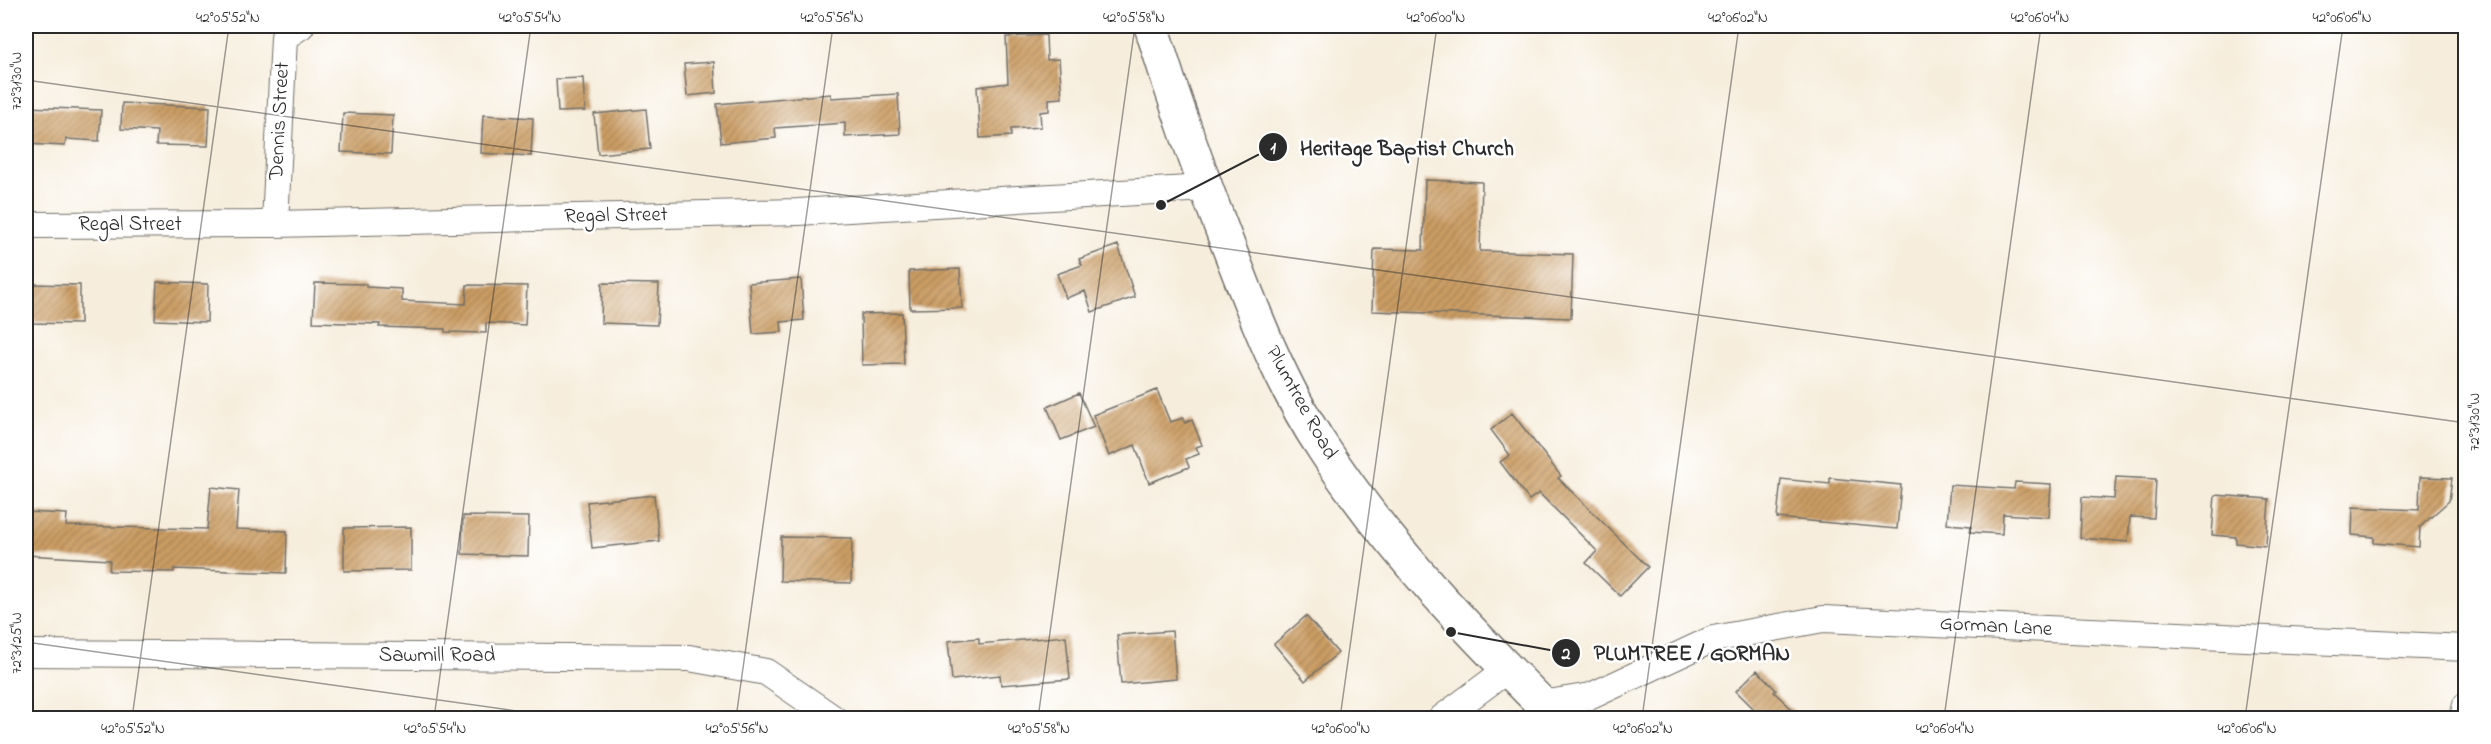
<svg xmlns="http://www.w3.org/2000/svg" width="2491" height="744" font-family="'Indie Flower',sans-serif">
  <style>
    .building { fill: url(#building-hatch) }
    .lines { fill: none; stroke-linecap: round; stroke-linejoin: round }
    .minor-casing { stroke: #726f69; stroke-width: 28 }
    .tertiary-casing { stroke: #726f69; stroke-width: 36 }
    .minor { stroke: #fff; stroke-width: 26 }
    .tertiary { stroke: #fff; stroke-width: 33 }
    .ticks { fill: none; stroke: #2b2b2b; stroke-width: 1.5; stroke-opacity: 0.45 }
    .labels { text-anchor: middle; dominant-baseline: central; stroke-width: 5; stroke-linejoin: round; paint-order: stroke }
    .street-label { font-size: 21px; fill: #2b2b2b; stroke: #fff }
    .leader { fill: none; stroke: #2b2b2b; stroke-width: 2 }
    .callout-dot { fill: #2b2b2b; stroke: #fff; stroke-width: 2 }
    .mark-label { font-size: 18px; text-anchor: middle; font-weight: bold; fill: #fff }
    .callout-label { font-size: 22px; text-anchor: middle; font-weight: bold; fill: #2b2b2b; stroke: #fff; stroke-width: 5; stroke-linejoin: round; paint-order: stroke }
    .neatline { fill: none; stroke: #2b2b2b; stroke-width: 2 }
    .ticks-label { font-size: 15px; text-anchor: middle; fill: #2b2b2b }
  </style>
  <defs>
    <pattern id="building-hatch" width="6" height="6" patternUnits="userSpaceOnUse" patternTransform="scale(1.5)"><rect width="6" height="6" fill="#cb9d63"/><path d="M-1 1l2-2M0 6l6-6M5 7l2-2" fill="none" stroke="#a58052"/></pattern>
  </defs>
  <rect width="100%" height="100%" fill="#fff"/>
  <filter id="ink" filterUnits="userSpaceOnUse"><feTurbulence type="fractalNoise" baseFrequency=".0167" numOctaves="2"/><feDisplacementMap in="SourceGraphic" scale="12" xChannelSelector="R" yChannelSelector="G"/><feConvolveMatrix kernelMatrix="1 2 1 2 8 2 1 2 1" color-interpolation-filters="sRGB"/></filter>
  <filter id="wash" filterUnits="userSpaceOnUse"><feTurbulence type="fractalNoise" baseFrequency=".008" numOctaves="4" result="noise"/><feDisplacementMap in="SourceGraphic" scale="24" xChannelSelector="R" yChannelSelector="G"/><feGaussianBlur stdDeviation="1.35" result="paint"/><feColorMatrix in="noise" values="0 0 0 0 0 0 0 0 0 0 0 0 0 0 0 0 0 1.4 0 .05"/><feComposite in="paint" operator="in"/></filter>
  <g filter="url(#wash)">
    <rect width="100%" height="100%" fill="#f6eddc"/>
    <g id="blocks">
      <!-- building -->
      <path class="building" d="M 1046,35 L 1047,60 L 1059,59 L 1062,98 L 1049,99 L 1049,111 L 1040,112 L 1041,127 L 1011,129 L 1011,136 L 980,138 L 977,87 L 1008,83 L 1006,37 Z
        M 714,62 L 716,93 L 687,96 L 684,64 Z
        M 583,78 L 585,111 L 558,112 L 556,79 Z
        M 831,94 L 831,98 L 898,94 L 900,134 L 845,137 L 845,123 L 775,128 L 776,138 L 721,143 L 717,104 Z
        M 122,103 L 210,107 L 208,146 L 156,145 L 157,131 L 121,129 Z
        M 26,107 L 101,110 L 99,141 L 66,139 L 65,146 L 26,144 Z
        M 646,109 L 650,149 L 598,154 L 594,114 Z
        M 343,113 L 393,115 L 391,154 L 341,152 Z
        M 483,115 L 533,118 L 531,156 L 481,153 Z
        M 1425,180 L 1482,182 L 1480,251 L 1573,254 L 1571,318 L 1372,311 L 1374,249 L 1423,250 Z
        M 1118,245 L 1135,297 L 1092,312 L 1085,291 L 1066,298 L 1057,274 L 1082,265 L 1079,259 Z
        M 960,269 L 962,308 L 910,309 L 909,271 Z
        M 801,279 L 804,320 L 781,322 L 782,332 L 753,334 L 749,283 Z
        M 157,282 L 208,284 L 207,322 L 155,320 Z
        M 315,283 L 366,284 L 366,287 L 402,289 L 402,301 L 466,304 L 467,285 L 527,286 L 525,325 L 486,323 L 486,333 L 445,332 L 445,329 L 379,327 L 380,324 L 313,322 Z
        M 602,283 L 659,284 L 657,325 L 601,323 Z
        M 28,284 L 80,285 L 80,324 L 28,323 Z
        M 902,313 L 904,364 L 862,365 L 861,314 Z
        M 1157,390 L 1170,422 L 1183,418 L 1185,423 L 1192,420 L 1202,445 L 1196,447 L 1199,454 L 1186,459 L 1189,467 L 1149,483 L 1135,445 L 1109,456 L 1093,415 Z
        M 1079,393 L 1094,427 L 1061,440 L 1047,407 Z
        M 1512,413 L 1561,476 L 1558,478 L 1648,567 L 1620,596 L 1586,563 L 1597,551 L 1539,493 L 1529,500 L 1500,462 L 1510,455 L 1491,430 Z
        M 2116,477 L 2156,479 L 2154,518 L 2130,517 L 2128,542 L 2080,538 L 2082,497 L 2114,499 Z
        M 2420,477 L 2452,478 L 2449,501 L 2420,527 L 2419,547 L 2374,543 L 2374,537 L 2352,535 L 2353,507 L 2419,510 Z
        M 1830,478 L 1901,485 L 1897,529 L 1777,518 L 1781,479 L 1830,484 Z
        M 2015,482 L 2051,484 L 2049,517 L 2003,514 L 2002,534 L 1970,532 L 1971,526 L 1947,524 L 1950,485 L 2014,489 Z
        M 211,487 L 239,490 L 236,529 L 287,531 L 286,573 L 174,569 L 174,572 L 109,571 L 110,560 L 26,555 L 26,512 L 67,514 L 66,526 L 207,529 Z
        M 654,495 L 659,541 L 592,548 L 587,502 Z
        M 2215,495 L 2269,499 L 2266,546 L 2236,543 L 2236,537 L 2212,535 Z
        M 463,516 L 529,517 L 528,556 L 462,554 Z
        M 411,527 L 411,570 L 344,571 L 344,528 Z
        M 781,537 L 852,538 L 851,583 L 780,581 Z
        M 1306,616 L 1338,653 L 1305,681 L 1274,644 Z
        M 1172,631 L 1176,679 L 1121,684 L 1117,635 Z
        M 1066,636 L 1070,679 L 1001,685 L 1000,675 L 952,680 L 948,641 L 979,638 L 979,644 Z
        M 1757,670 L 1776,690 L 1774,692 L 1801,718 L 1763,718 L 1736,691 Z"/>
    </g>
  </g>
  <g filter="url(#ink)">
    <use href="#blocks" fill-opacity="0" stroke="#726f69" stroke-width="1.5"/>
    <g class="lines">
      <!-- minor casing -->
      <g class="minor-casing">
        <path id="minor" d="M 275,224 L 284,37 L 301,26
          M 26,225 L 275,224 L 798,212 L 1206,188
          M 26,653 L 689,658 L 766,672 L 833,718
          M 1542,704 L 1591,696 L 1713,639 L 1823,619 L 2466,648
          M 1442,718 L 1508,669
          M 2463,718 L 2466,705"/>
      </g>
      <!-- tertiary casing -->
      <g class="tertiary-casing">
        <path id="tertiary" d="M 1151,26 C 1174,100 1200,174 1229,248 C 1255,316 1282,387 1323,448 C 1388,548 1472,634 1556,718"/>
      </g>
      <!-- minor -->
      <use href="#minor" class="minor"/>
      <!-- tertiary -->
      <use href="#tertiary" class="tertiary"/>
    </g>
  </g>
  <!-- ticks -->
  <path class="ticks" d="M 26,80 L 2466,423M 26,642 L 567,718M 132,718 L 229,26M 434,718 L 531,26M 736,718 L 833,26M 1038,718 L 1135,26M 1340,718 L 1437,26M 1642,718 L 1739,26M 1944,718 L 2041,26M 2245,718 L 2343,26"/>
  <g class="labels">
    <!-- street labels -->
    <g class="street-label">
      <text transform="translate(280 121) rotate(-87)">Dennis Street</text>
      <text transform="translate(616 216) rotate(-1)">Regal Street</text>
      <text x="130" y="225">Regal Street</text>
      <text transform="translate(1301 403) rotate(61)">Plumtree Road</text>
      <text transform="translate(1996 627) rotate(3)">Gorman Lane</text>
      <text x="437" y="656">Sawmill Road</text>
    </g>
  </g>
  <!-- callouts -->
  <path class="leader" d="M1161 205L1273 147M1451 632L1566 653"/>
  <g class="callout-dot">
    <circle cx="1161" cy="205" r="6"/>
    <circle cx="1451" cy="632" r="6"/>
    <circle cx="1273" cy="147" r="15"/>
    <circle cx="1566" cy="653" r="15"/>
  </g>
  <g class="mark-label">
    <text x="1273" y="153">1</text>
    <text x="1566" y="659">2</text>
  </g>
  <g class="callout-label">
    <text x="1407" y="155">Heritage Baptist Church</text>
    <text x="1692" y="660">PLUMTREE / GORMAN</text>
  </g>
  <!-- margin -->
  <rect width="2491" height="744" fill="none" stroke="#fff" stroke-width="66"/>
  <rect x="33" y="33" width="2425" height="678" class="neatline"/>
  <g class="ticks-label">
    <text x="228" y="22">42°05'52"N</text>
    <text x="530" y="22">42°05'54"N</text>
    <text x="832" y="22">42°05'56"N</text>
    <text x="1134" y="22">42°05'58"N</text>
    <text x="1436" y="22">42°06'00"N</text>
    <text x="1738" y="22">42°06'02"N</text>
    <text x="2040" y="22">42°06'04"N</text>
    <text x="2342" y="22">42°06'06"N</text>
    <text transform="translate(16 81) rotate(-90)" y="5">72°31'30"W</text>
    <text transform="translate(2474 422) rotate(-90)" y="5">72°31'30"W</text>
    <text transform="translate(16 643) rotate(-90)" y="5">72°31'25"W</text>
    <text x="133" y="733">42°05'52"N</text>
    <text x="435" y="733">42°05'54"N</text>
    <text x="737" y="733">42°05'56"N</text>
    <text x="1039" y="733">42°05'58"N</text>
    <text x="1341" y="733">42°06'00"N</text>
    <text x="1643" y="733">42°06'02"N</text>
    <text x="1945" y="733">42°06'04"N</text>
    <text x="2247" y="733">42°06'06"N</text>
  </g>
</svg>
